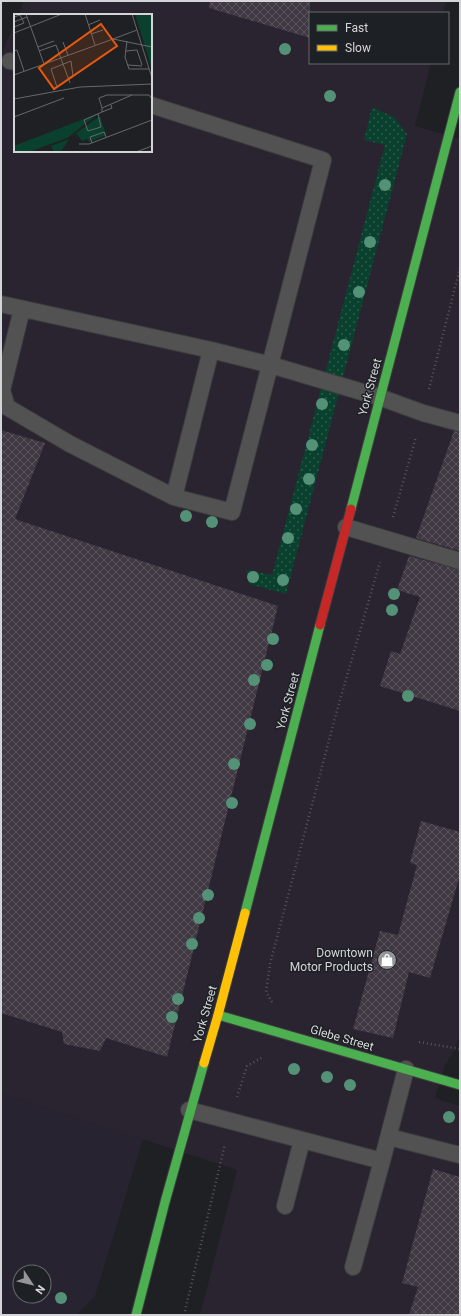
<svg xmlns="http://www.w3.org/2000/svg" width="461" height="1316" font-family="Roboto,sans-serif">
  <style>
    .commercial { fill: #282331; fill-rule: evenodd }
    .industrial { fill: #2a2330 }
    .grass { fill: url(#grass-dots) }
    .building { fill: url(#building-cross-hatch) }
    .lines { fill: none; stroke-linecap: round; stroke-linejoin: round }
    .lane-casing { stroke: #3c3d3f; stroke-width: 18 }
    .fast-casing { stroke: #3c3d3f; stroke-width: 11 }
    .slow-casing { stroke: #3c3d3f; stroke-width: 11 }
    .jam-casing { stroke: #3c3d3f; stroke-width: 11 }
    .path { stroke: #565657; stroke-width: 2.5; stroke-dasharray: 1 3; stroke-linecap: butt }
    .lane { stroke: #535252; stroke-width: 16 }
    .fast { stroke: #4caf50; stroke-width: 9 }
    .slow { stroke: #ffc107; stroke-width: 9 }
    .jam { stroke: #c62828; stroke-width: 9 }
    .tree { fill: #549278 }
    .labels { text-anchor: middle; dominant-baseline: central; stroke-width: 3; stroke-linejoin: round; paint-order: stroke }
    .street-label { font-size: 12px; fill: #d4d5d8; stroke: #1d2024 }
    .poi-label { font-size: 12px; fill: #d4d5d8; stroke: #1d2024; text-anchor: end }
    .inset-road { fill: none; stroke: #67686b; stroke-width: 1 }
    .view { fill: #e8590c; fill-opacity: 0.15; stroke: #e8590c; stroke-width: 2 }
    .inset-edge { fill: none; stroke: #d4d5d8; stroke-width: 2 }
  </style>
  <defs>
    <pattern id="grass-dots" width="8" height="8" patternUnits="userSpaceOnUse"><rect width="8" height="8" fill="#0a412e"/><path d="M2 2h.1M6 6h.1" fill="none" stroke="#2d5c4c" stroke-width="1.8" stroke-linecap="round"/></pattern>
    <pattern id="building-cross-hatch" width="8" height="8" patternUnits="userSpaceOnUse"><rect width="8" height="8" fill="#403842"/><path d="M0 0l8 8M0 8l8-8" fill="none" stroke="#5b545d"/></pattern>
  </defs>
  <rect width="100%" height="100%" fill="#1e2023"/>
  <!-- commercial -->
  <path class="commercial" d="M 1,1093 L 143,1139 L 95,1296 L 76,1315 L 1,1315 ZM 20,1272 L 44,1272 L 44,1296 L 20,1296 Z"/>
  <!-- industrial -->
  <path class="industrial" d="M 24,1 L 446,1 L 443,13 L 310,13 L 310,63 L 431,63 L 415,126 L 460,139 L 460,1032 L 456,1048 L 445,1065 L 435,1098 L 460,1106 L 460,1315 L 200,1315 L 237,1170 L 1,1093 L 1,55 L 15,22 L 15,151 L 151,151 L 151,15 L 18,15 Z"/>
  <!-- grass -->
  <path class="grass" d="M 372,107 L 394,117 L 407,134 L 286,594 L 249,584 L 246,570 L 272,575 L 385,145 L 364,140 Z"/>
  <!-- building -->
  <path class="building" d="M 210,1 L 310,1 L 310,38 L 209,8 Z
    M 1,430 L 45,443 L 15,519 L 278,606 L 167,1057 L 106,1038 L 100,1051 L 64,1044 L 62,1032 L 1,1013 Z
    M 454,431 L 460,432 L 460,551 L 416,538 Z
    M 409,556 L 460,570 L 460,711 L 380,686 L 391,651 L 400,654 L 420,597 L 397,590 Z
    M 421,821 L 460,832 L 460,875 L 430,978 L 409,972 L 393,1038 L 353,1029 L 380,931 L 398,935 L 417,865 L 410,863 Z
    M 433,1169 L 460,1177 L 460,1315 L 409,1315 L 418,1287 L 402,1283 Z"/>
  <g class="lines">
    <!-- lane casing -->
    <g class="lane-casing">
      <path id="lane" d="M 10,61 L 15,62
        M 1,304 L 211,350 L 271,365 L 379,397 L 423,413 L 460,423
        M 22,309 L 2,390 L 7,407 L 70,444 L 174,497 L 232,512 L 323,160 L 151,105
        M 174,497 L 211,350
        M 346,527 L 460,561
        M 189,1110 L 382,1161
        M 389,1137 L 460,1155
        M 285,1206 L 302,1140
        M 353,1267 L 382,1161 L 406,1069"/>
    </g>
    <!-- fast casing -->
    <g class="fast-casing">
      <path id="fast" d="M 351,509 L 460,92
        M 245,913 L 320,625
        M 218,1015 L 460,1085
        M 136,1315 L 165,1202 L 204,1063"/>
    </g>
    <!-- slow casing -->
    <g class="slow-casing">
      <path id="slow" d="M 204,1063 L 218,1015 L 245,913"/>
    </g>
    <!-- jam casing -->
    <g class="jam-casing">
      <path id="jam" d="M 320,625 L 351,509"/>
    </g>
    <!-- path -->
    <path class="path" d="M 429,389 L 460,268
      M 393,517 L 416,437
      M 272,1002 L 266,992 L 270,964 L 336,714 L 380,562
      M 419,1042 L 460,1049
      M 237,1097 L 247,1066 L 263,1057
      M 184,1315 L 225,1144"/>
    <!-- lane -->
    <use href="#lane" class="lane"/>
    <!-- fast -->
    <use href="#fast" class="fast"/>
    <!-- slow -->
    <use href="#slow" class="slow"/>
    <!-- jam -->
    <use href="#jam" class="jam"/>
  </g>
  <!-- trees -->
  <g class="tree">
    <circle cx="285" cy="49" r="6"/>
    <circle cx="330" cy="96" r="6"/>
    <circle cx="385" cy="185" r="6"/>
    <circle cx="370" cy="242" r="6"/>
    <circle cx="359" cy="292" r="6"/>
    <circle cx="344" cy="345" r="6"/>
    <circle cx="322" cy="404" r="6"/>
    <circle cx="312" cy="445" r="6"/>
    <circle cx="309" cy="479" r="6"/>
    <circle cx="296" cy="509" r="6"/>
    <circle cx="186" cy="516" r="6"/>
    <circle cx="212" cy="522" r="6"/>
    <circle cx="288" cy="538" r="6"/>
    <circle cx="253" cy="577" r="6"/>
    <circle cx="283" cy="580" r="6"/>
    <circle cx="394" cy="594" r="6"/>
    <circle cx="392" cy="610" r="6"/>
    <circle cx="273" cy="639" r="6"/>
    <circle cx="267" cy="665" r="6"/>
    <circle cx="254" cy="680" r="6"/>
    <circle cx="408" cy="696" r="6"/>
    <circle cx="250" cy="724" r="6"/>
    <circle cx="234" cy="764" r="6"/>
    <circle cx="232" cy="803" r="6"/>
    <circle cx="208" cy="895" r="6"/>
    <circle cx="199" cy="918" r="6"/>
    <circle cx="192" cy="944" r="6"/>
    <circle cx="178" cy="999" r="6"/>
    <circle cx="172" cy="1017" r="6"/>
    <circle cx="294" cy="1069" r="6"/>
    <circle cx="327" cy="1077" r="6"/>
    <circle cx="350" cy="1085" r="6"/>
    <circle cx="449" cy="1117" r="6"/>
    <circle cx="61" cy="1298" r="6"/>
  </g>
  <!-- icons -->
  <defs>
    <g id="shop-disc" transform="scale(1)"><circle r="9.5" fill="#949699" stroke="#1d2024"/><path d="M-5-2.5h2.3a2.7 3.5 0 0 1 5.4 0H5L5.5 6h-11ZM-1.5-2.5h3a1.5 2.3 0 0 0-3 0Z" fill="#fff"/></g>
  </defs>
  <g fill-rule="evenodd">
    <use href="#shop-disc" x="387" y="960"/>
  </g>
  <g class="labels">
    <!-- street labels -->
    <g class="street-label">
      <text transform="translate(370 387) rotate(-75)">York Street</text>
      <text transform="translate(288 701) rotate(-75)">York Street</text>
      <text transform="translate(205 1014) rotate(-74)">York Street</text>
      <text transform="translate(342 1038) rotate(16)">Glebe Street</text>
    </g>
    <!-- poi labels -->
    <g class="poi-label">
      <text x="373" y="953">Downtown<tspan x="373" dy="14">Motor Products</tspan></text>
    </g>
  </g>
  <!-- overview -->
  <g transform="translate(14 14)">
    <rect width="138" height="138" fill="#1e2023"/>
    <path d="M 85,99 L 53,124 L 15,138 L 0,138 L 0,132 ZM 86,102 L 92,121 L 75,128 L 74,125 L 68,127 L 63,120 L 58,122 ZM 55,125 L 48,136 L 40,138 L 37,132 Z" fill="#0a412e"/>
    <path d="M 121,0 L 138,0 L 138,55 Z" fill="#0a412e"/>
    <path class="inset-road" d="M 12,0 L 30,50M 71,0 L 81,31M 118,0 L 138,64M 0,3 L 6,1 L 10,9 L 0,13M 0,8 L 13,3M 74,11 L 86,6M 0,19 L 48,0M 77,20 L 89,16M 99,25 L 123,16M 113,27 L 111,43 L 115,55 L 135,55M 49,28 L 54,41M 24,33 L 40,27M 0,37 L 3,36 L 10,57M 25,37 L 42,31 L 56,69M 112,37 L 123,36 L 128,51M 114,51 L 128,52M 0,61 L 99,25 L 138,33M 43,73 L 37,55 L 57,47 L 59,62 L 54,64M 118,81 L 88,94 L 85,84 L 93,81 L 135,81 L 138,85M 0,85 L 66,73 L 138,70M 88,98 L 98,94 L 97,91M 84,100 L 87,113 L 74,117 L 70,106 L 88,98 L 88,94M 0,103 L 50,84M 78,129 L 76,123 L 90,118 L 92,123M 65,130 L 75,130 L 138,106M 122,138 L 138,132"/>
    <path class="view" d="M 87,10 L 103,32 L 40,75 L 25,54 Z"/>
    <rect width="138" height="138" class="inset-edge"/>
  </g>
  <!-- border -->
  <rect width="461" height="1316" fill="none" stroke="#d4d5d8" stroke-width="4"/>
  <!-- legend -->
  <rect x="309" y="12" width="140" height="52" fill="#1d2024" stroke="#66686c"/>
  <rect x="317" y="25" width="20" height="6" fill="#4caf50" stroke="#66686c"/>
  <text x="345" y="32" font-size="12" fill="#d4d5d8">Fast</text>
  <rect x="317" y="45" width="20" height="6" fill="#ffc107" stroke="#66686c"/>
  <text x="345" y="52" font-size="12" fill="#d4d5d8">Slow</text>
  <!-- north arrow -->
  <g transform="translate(32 1284) rotate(125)"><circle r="19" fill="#1d2024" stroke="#66686c"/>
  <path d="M0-3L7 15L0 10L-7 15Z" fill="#949699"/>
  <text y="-6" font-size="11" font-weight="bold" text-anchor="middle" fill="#d4d5d8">N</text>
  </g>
</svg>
